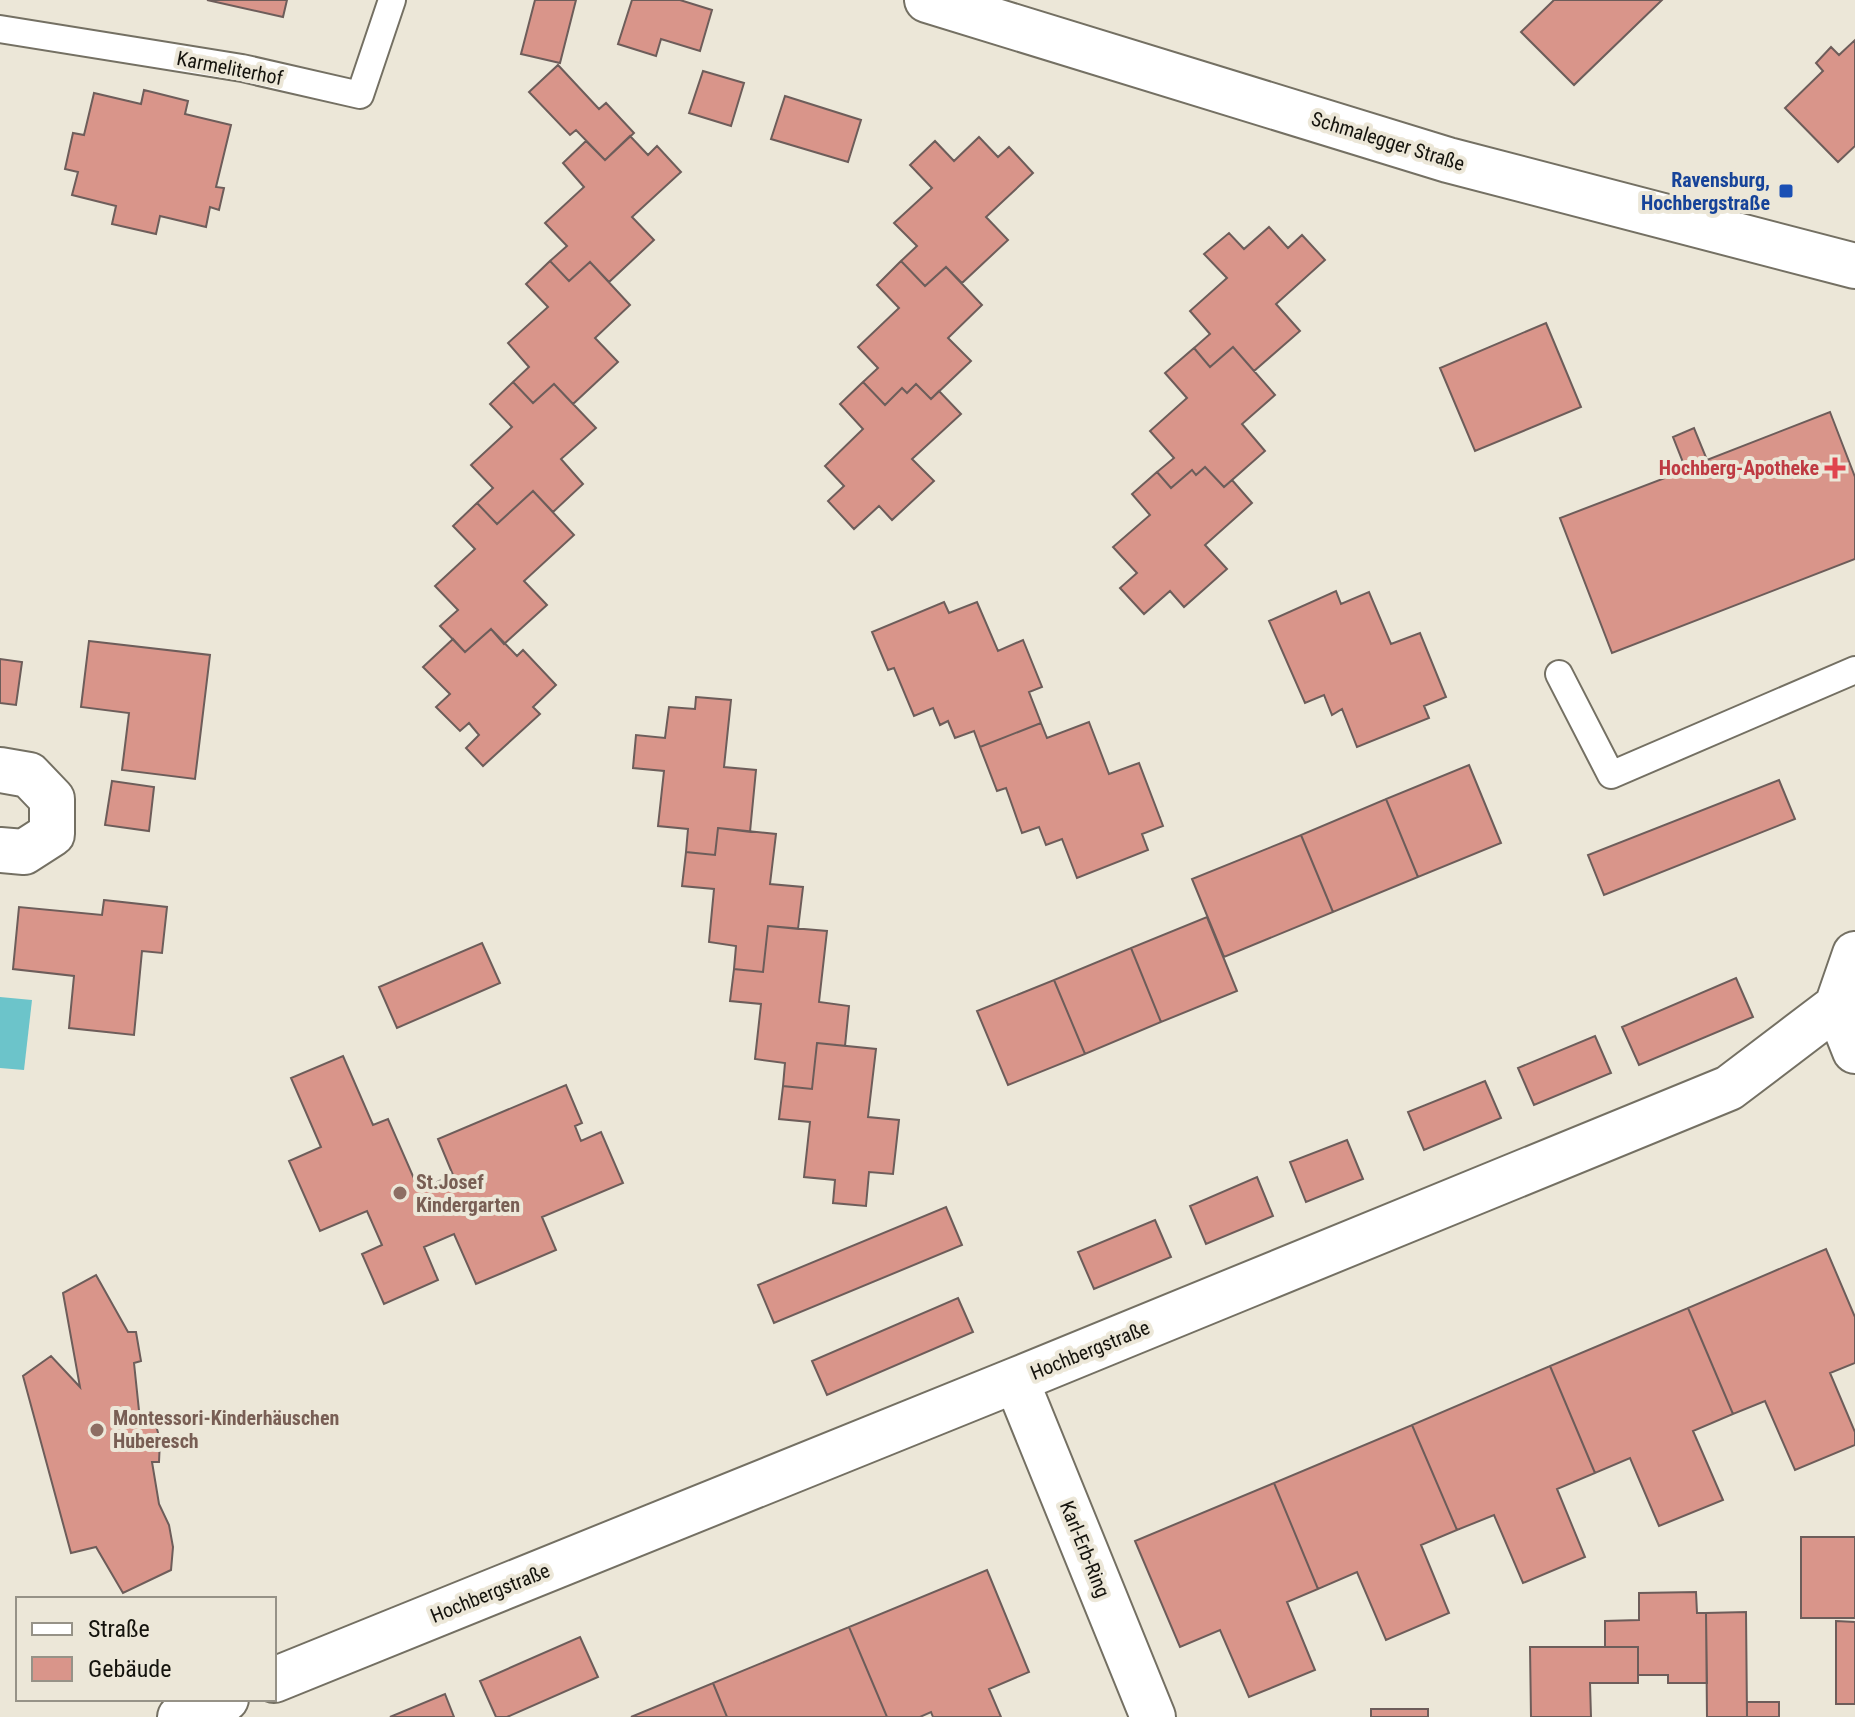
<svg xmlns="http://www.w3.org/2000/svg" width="1855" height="1717" font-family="'Roboto Condensed',sans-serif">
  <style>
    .water { fill: #6cc4ca }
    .building { fill: #d9958a; stroke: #6d5d5a; stroke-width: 2 }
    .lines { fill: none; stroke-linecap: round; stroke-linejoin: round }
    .lane-casing { stroke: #747063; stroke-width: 30 }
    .street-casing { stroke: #747063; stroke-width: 48 }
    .secondary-casing { stroke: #747063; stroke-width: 48 }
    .lane { stroke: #fff; stroke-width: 26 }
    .street { stroke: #fff; stroke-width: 44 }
    .secondary { stroke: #fff; stroke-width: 44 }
    .transit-dot { fill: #1a4fb4; stroke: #ece7d8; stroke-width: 3 }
    .health-dot { fill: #e0444e; stroke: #ece7d8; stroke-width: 3 }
    .education-dot { fill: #8d6e63; stroke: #ece7d8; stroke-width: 3 }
    .labels { text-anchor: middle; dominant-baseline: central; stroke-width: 8; stroke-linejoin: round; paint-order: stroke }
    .street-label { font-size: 20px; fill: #14130d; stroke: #ece7d8 }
    .transit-label { font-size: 20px; font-weight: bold; fill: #164399; stroke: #ece7d8; text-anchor: end }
    .health-label { font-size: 20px; font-weight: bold; fill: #be3a42; stroke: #ece7d8; text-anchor: end }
    .education-label { font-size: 20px; font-weight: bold; fill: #785e54; stroke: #ece7d8; text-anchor: start }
  </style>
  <rect width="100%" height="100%" fill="#ece7d8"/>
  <!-- water -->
  <path class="water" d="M 0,997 L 32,1000 L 24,1070 L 0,1068 Z"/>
  <!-- building -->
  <path class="building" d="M 207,0 L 287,0 L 283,17 Z
    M 535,0 L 576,0 L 560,63 L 521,54 Z
    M 632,0 L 680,0 L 712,10 L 700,51 L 661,39 L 656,56 L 618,44 Z
    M 1554,0 L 1662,0 L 1574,85 L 1521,32 Z
    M 1855,40 L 1855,146 L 1838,162 L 1785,108 L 1823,71 L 1816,63 L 1831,47 L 1839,55 Z
    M 558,65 L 599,109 L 606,103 L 634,133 L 605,160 L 576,130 L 570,135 L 529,92 Z
    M 703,71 L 744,83 L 731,126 L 689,113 Z
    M 144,90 L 188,101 L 185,114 L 231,125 L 216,187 L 224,188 L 219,210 L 210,207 L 206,227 L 160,216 L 156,234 L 112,224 L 116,206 L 72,195 L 78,172 L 65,169 L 73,133 L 84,135 L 94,93 L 141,104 Z
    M 785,96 L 861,120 L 848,162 L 771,139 Z
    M 630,136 L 648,155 L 657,146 L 681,172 L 632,217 L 654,240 L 609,282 L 590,262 L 569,281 L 550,261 L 567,246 L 545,223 L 584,187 L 563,163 L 586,141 L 605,160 Z
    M 979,137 L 998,157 L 1009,147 L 1033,173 L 986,217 L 1008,240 L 962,283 L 946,267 L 925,286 L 901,261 L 917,246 L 894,223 L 932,188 L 910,165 L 935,141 L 954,161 Z
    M 1269,227 L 1288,248 L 1302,235 L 1325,260 L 1276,304 L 1300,331 L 1254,371 L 1233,347 L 1210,367 L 1194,348 L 1210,334 L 1190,311 L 1227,278 L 1204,254 L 1229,233 L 1244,249 Z
    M 550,261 L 569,281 L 590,262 L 630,305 L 595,338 L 618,362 L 573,404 L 554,384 L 533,403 L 513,382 L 529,367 L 508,343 L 548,307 L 526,284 Z
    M 901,261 L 925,286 L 946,267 L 982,305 L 948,338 L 971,361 L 931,399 L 916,384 L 907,393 L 902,388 L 885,405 L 863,382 L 878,368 L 858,347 L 899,308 L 877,285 Z
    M 1546,323 L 1581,407 L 1475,451 L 1440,368 Z
    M 1233,347 L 1275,395 L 1242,424 L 1265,451 L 1224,487 L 1205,467 L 1196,475 L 1192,470 L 1171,488 L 1157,472 L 1174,458 L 1150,431 L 1187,398 L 1165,373 L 1194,348 L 1210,367 Z
    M 513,382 L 533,403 L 554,384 L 596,428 L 561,459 L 583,484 L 553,512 L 533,491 L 497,524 L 477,503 L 493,488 L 471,465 L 512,427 L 490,404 Z
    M 863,382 L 885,405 L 902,388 L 907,393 L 916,384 L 931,399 L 939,391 L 961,414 L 912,459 L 934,481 L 892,520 L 879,506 L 854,529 L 828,501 L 844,486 L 825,466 L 863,429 L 840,404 Z
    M 1830,412 L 1855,477 L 1855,559 L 1612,653 L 1560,518 L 1686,470 L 1673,437 L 1694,428 L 1707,460 Z
    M 1205,467 L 1224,487 L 1232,480 L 1252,503 L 1205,545 L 1227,569 L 1184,607 L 1170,591 L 1144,614 L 1120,588 L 1137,573 L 1113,547 L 1150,515 L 1132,494 L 1157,472 L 1171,488 L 1192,470 L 1196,475 Z
    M 533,491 L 574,535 L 524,581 L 547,605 L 504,644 L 491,629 L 465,652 L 440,626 L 458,610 L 435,586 L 475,549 L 453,526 L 477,503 L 497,524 Z
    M 1336,591 L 1341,604 L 1369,592 L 1391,644 L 1420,633 L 1446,697 L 1424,706 L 1429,718 L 1357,747 L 1342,709 L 1332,715 L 1324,695 L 1305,703 L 1269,621 Z
    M 944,602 L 949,613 L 977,602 L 998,651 L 1023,640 L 1042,687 L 1029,692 L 1041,723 L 980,747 L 974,731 L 955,738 L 948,721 L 940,725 L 933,708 L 914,716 L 894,668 L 888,670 L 872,632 Z
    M 491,629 L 517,656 L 523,650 L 556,685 L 533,707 L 540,714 L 483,766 L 466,748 L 479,735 L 469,723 L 460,731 L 436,707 L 450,694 L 423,667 L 453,639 L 465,652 Z
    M 89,641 L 210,655 L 195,779 L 122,770 L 129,713 L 81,707 Z
    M 0,659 L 22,662 L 16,705 L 0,703 Z
    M 696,697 L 731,700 L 724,767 L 756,770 L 750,832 L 718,828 L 715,855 L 686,852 L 688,829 L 658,826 L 664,771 L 633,768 L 636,735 L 665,738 L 669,707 L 695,709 Z
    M 1089,722 L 1109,774 L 1139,763 L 1163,826 L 1142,834 L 1148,850 L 1077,878 L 1062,839 L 1046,845 L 1039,827 L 1022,833 L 1006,788 L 997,791 L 980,747 L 1041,723 L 1047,738 Z
    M 1469,765 L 1501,843 L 1418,877 L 1386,799 Z
    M 1779,780 L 1795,819 L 1604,895 L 1588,855 Z
    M 112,781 L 154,787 L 149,831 L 105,825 Z
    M 1386,799 L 1418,877 L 1333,912 L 1301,835 Z
    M 718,828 L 776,834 L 770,884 L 803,887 L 798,929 L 768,926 L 763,972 L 734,969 L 736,946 L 709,942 L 714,889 L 682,886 L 686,852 L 715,855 Z
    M 1301,835 L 1333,912 L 1224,957 L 1192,879 Z
    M 104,900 L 167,907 L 162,953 L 142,951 L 134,1035 L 69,1028 L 74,976 L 13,969 L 19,907 L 102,915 Z
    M 1207,917 L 1237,991 L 1161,1022 L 1131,948 Z
    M 768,926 L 827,931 L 819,1002 L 849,1006 L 845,1046 L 817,1043 L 812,1089 L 783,1086 L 785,1063 L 755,1059 L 761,1004 L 730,1001 L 734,969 L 763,972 Z
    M 482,943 L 500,983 L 397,1028 L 379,987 Z
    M 1131,948 L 1161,1022 L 1085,1054 L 1054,980 Z
    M 1736,978 L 1753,1017 L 1639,1065 L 1622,1027 Z
    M 1054,980 L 1085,1054 L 1008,1085 L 977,1011 Z
    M 1595,1036 L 1611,1073 L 1534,1105 L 1518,1068 Z
    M 817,1043 L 876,1049 L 868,1117 L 899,1120 L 893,1174 L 869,1172 L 866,1206 L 833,1203 L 835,1180 L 804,1177 L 810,1122 L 779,1119 L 783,1086 L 812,1089 Z
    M 343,1056 L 373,1125 L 388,1119 L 419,1190 L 453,1175 L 438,1139 L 566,1085 L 582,1123 L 575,1126 L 581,1141 L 601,1132 L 623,1183 L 542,1217 L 556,1250 L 476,1284 L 454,1234 L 424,1247 L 438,1280 L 384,1304 L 362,1254 L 382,1245 L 367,1211 L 320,1231 L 289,1161 L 321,1147 L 291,1078 Z
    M 1485,1081 L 1501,1118 L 1424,1150 L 1408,1112 Z
    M 1347,1140 L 1363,1179 L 1306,1202 L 1290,1162 Z
    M 1257,1177 L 1273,1216 L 1206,1244 L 1190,1206 Z
    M 946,1207 L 962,1245 L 774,1323 L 758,1285 Z
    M 1155,1220 L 1171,1257 L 1094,1289 L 1078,1252 Z
    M 1826,1249 L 1855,1317 L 1855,1363 L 1830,1373 L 1855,1432 L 1855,1445 L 1795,1470 L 1765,1401 L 1733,1414 L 1688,1308 Z
    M 96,1275 L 128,1332 L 136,1332 L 141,1361 L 134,1363 L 140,1420 L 154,1418 L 160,1440 L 159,1462 L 152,1462 L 159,1504 L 169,1525 L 173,1547 L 171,1570 L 123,1593 L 96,1547 L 71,1553 L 23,1376 L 51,1356 L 80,1387 L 63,1293 Z
    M 958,1298 L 973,1332 L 827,1395 L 812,1361 Z
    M 1688,1308 L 1733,1414 L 1693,1431 L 1723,1500 L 1659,1526 L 1630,1458 L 1595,1473 L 1550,1366 Z
    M 1550,1366 L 1595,1473 L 1557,1489 L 1585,1557 L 1523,1583 L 1494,1515 L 1457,1530 L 1412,1425 Z
    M 1412,1425 L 1457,1530 L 1421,1545 L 1449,1613 L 1386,1640 L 1357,1572 L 1318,1589 L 1274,1483 Z
    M 1274,1483 L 1318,1589 L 1287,1602 L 1315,1670 L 1249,1697 L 1220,1630 L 1180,1647 L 1135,1541 Z
    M 1801,1537 L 1855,1537 L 1855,1618 L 1801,1618 Z
    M 987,1570 L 1029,1672 L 989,1689 L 1001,1717 L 933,1717 L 931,1712 L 920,1717 L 887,1717 L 849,1627 Z
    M 1696,1592 L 1697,1613 L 1706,1613 L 1707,1683 L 1668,1683 L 1668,1675 L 1638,1675 L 1638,1647 L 1605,1647 L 1605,1621 L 1639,1620 L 1639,1593 Z
    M 1746,1612 L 1747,1717 L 1707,1717 L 1706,1613 Z
    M 1836,1621 L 1855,1622 L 1855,1704 L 1836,1704 Z
    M 849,1627 L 887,1717 L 727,1717 L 713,1683 Z
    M 580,1637 L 598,1677 L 507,1717 L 496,1717 L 480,1681 Z
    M 1530,1647 L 1638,1647 L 1638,1683 L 1590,1683 L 1591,1717 L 1531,1717 Z
    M 713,1683 L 727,1717 L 631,1717 Z
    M 445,1694 L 454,1717 L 390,1717 Z
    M 1747,1702 L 1779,1702 L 1779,1717 L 1747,1717 Z
    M 1371,1709 L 1428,1709 L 1428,1717 L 1371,1717 Z"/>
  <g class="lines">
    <!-- lane casing -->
    <g class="lane-casing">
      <path id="lane" d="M 0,29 L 242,68 L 360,95 L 392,0
        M 1559,674 L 1611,775 L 1855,670"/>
    </g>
    <!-- street casing -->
    <g class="street-casing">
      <path id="street" d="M 0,770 L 29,775 L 52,799 L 52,834 L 24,852 L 0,850
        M 1837,1006 L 1855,1051
        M 1016,1380 L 1153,1717
        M 274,1680 L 1016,1380 L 1729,1088 L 1837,1006 L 1855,954
        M 180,1717 L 226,1699"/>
    </g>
    <!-- secondary casing -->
    <g class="secondary-casing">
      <path id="secondary" d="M 927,0 L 1448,160 L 1855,266"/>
    </g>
    <!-- lane -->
    <use href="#lane" class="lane"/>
    <!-- street -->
    <use href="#street" class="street"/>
    <!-- secondary -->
    <use href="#secondary" class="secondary"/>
  </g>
  <!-- markers -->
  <rect class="transit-dot" x="1778" y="183" width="16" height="16" rx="4"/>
  <path class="health-dot" d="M1831 456h8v8h8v8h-8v8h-8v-8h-8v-8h8z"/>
  <g class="education-dot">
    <circle cx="400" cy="1193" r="8"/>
    <circle cx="97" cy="1430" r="8"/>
  </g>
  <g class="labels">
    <!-- street labels -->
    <g class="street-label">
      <text transform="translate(230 68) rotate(11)">Karmeliterhof</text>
      <text transform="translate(1388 141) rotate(17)">Schmalegger Straße</text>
      <text transform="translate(1090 1350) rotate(-22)">Hochbergstraße</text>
      <text transform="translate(1085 1549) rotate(68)">Karl-Erb-Ring</text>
      <text transform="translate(490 1593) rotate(-22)">Hochbergstraße</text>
    </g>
    <!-- transit labels -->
    <g class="transit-label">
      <text x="1770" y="180">Ravensburg,<tspan x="1770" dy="23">Hochbergstraße</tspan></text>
    </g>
    <!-- health labels -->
    <g class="health-label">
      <text x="1819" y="468">Hochberg-Apotheke</text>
    </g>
    <!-- education labels -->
    <g class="education-label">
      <text x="416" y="1182">St.Josef<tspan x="416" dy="23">Kindergarten</tspan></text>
      <text x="113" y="1418">Montessori-Kinderhäuschen<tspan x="113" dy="23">Huberesch</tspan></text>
    </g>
  </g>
  <!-- legend -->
  <rect x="16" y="1597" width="260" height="104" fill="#ece7d8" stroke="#969287" stroke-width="2"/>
  <rect x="32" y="1623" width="40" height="12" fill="#ffffff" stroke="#969287" stroke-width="2"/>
  <text x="88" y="1637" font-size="24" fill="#14130d">Straße</text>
  <rect x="32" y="1657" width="40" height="24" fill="#d9958a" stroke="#969287" stroke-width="2"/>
  <text x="88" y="1677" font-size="24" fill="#14130d">Gebäude</text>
</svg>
